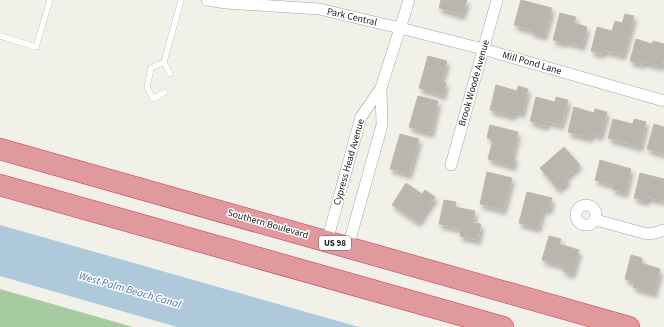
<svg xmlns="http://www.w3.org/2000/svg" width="664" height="327" font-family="'Source Sans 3',sans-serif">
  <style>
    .forest { fill: #a8cca2 }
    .water { fill: #aecada }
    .building { fill: #bab6af; stroke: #c2b9ad; filter: url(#shadow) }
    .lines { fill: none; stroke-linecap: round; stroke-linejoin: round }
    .lane-casing { stroke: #a3a3a3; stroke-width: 6 }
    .street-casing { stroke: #a3a3a3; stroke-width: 12 }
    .highway-casing { stroke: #cd3956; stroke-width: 22 }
    .lane { stroke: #fff; stroke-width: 5.5 }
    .street { stroke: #fff; stroke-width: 11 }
    .highway { stroke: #e0999c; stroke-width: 21 }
    .labels { text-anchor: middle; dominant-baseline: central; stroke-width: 3; stroke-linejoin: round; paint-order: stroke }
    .shield { fill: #fff; stroke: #646464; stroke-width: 1 }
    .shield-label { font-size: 9px; font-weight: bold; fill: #222 }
    .street-label { font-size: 10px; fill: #222; stroke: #fff }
    .water-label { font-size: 11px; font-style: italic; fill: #5573aa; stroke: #fff }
  </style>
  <defs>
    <filter id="shadow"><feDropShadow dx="2.5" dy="4.5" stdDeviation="2" flood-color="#0004"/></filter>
  </defs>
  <rect width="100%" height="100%" fill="#f1f0e9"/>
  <!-- forest -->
  <path class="forest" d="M 0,289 L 133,327 L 0,327 Z"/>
  <!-- water -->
  <path class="water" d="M 0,225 L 359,327 L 177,327 L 0,276 Z"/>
  <!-- building -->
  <path class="building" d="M 441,0 L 467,0 L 462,15 L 439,8 Z
    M 521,0 L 552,8 L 544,36 L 532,32 L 532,30 L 514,25 Z
    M 560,13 L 576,17 L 574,23 L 587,27 L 582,46 L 565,41 L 564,43 L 553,40 Z
    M 625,14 L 634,16 L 623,55 L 603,50 L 602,54 L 591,51 L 597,27 L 612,31 L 615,21 L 622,23 Z
    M 636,39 L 652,44 L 653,41 L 664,44 L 664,58 L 662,66 L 643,62 L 642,64 L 630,61 Z
    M 428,56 L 447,61 L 441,81 L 446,83 L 443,95 L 419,88 Z
    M 496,85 L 517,91 L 518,86 L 528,89 L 522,113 L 514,111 L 513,116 L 490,110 Z
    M 418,96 L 438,101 L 431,133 L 409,127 Z
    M 536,97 L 555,102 L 556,97 L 568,100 L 561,125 L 547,121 L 546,126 L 530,121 Z
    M 574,107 L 594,113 L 595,109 L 607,112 L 600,136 L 591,133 L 590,138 L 568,132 Z
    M 613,119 L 633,124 L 634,119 L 646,122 L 640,147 L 608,138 Z
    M 654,124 L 664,127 L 664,154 L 647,149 Z
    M 490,125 L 518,132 L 512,156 L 515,157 L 513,166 L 488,159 L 493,140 L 487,138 Z
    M 400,134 L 419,139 L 409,174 L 390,169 Z
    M 564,147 L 580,165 L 565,177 L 568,181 L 558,189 L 540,168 Z
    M 600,160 L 631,169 L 625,193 L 612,189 L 614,185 L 595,180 Z
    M 487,172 L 512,178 L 503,210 L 480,204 Z
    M 640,173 L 664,179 L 664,201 L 647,197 L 646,201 L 634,198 Z
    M 406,183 L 422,194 L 425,190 L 435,197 L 418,222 L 392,205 Z
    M 527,192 L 552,198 L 549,210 L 543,208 L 538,228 L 519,223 Z
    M 444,200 L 456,202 L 455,207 L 475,211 L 473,223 L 481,224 L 478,240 L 460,236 L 461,229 L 439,224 Z
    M 549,236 L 561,239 L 559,244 L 579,250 L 572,274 L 563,271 L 564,266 L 542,260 Z
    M 631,255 L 642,258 L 641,263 L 660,269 L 654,293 L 633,287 L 634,282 L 625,279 Z"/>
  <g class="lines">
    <!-- lane casing -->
    <g class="lane-casing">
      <path id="lane" d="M 0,36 L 36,47 L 50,0
        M 164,62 L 151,68 L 147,87 L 153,99 L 165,92
        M 170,74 L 164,62 L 181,0"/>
    </g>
    <!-- street casing -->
    <g class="street-casing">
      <path id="street" d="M 207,0 L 226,3 L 319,9 L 400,28 L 483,49 L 664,101
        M 451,165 L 497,0
        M576 215a10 10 0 1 1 20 0a10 10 0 1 1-20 0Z
        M 596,220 L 647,234 L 655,233 L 664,230
        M 327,241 L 361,117 L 381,88 L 409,0
        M 348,247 L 382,125 L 381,88"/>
    </g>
    <!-- highway casing -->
    <g class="highway-casing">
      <path id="highway" d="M 0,149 L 629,327
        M 0,185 L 503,327"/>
    </g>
    <!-- lane -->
    <use href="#lane" class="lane"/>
    <!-- street -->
    <use href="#street" class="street"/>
    <!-- highway -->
    <use href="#highway" class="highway"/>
  </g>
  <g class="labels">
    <!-- shield labels -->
    <rect class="shield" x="319" y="236" width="32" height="14" rx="3"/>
    <g class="shield-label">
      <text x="335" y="243">US 98</text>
    </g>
    <!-- street labels -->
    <g class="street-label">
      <text transform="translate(352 17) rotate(13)">Park Central</text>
      <text transform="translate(532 63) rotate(16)">Mill Pond Lane</text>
      <text transform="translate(474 83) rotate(-74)">Brook Woode Avenue</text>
      <text transform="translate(349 162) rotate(-74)">Cypress Head Avenue</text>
      <text transform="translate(268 224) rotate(16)">Southern Boulevard</text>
    </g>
    <!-- water labels -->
    <g class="water-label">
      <text transform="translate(130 290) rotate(16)">West Palm Beach Canal</text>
    </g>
  </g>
</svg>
